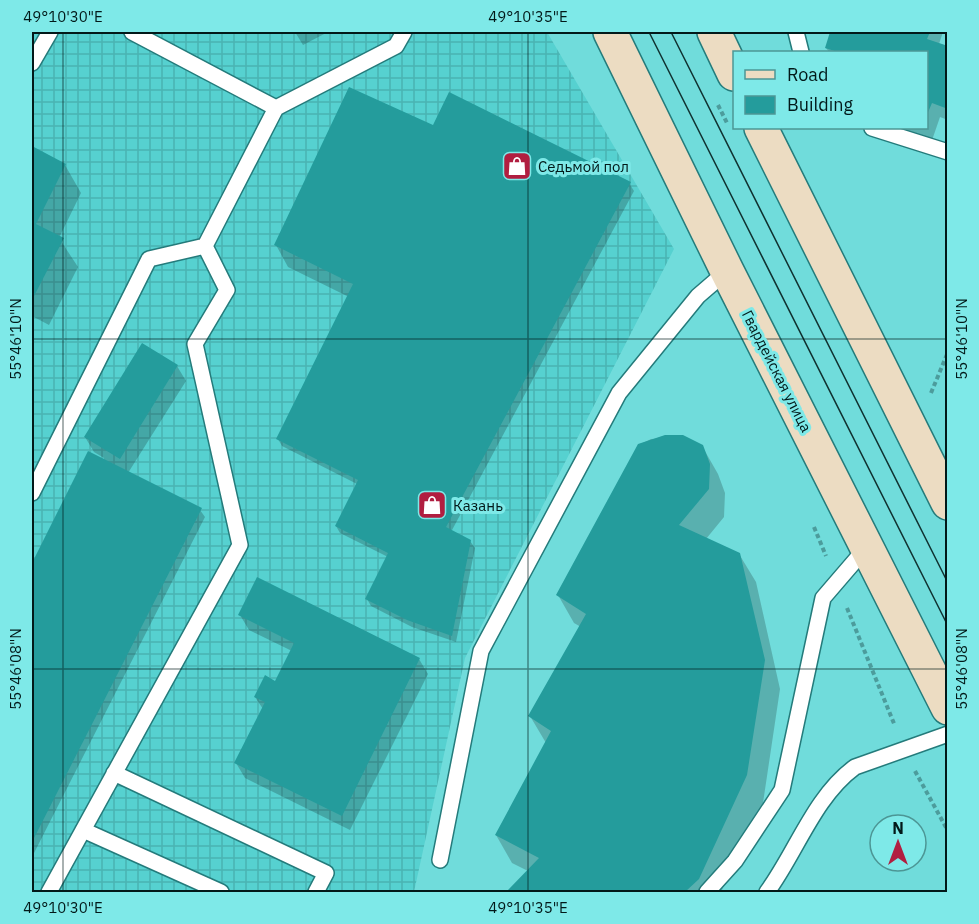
<svg xmlns="http://www.w3.org/2000/svg" width="979" height="924" font-family="'IBM Plex Sans',sans-serif">
  <style>
    .industrial { fill: url(#industrial-grid) }
    .shadow { fill: #0003 }
    .building { fill: #249c9c }
    .lines { fill: none; stroke-linecap: round; stroke-linejoin: round }
    .service-casing { stroke: #247b7b; stroke-width: 18 }
    .secondary-casing { stroke: #247b7b; stroke-width: 36 }
    .path { stroke: #4c9c9c; stroke-width: 4; stroke-dasharray: 4.5 3; stroke-linecap: butt }
    .service { stroke: #fff; stroke-width: 15 }
    .secondary { stroke: #ecdcc2; stroke-width: 33 }
    .tram { stroke: #103231; stroke-width: 1.5 }
    .ticks { fill: none; stroke: #021919; stroke-width: 1.5; stroke-opacity: 0.45 }
    .labels { text-anchor: middle; dominant-baseline: central; stroke-width: 6; stroke-linejoin: round; paint-order: stroke }
    .poi-label { font-size: 15px; fill: #021919; stroke: #7ee9e8; text-anchor: start }
    .street-label { font-size: 15px; fill: #021919; stroke: #7ee9e8 }
    .neatline { fill: none; stroke: #021919; stroke-width: 2 }
    .ticks-label { font-size: 15px; text-anchor: middle; fill: #021919 }
  </style>
  <defs>
    <pattern id="industrial-grid" width="8" height="8" patternUnits="userSpaceOnUse" patternTransform="scale(1.5)"><rect width="8" height="8" fill="#56d1d0"/><path d="M0 4h8M4 0v8" fill="none" stroke="#49b3b2"/></pattern>
  </defs>
  <rect width="100%" height="100%" fill="#70dcdb"/>
  <!-- industrial -->
  <path class="industrial" d="M 32,32 L 547,32 L 674,249 L 465,658 L 414,892 L 32,892 Z"/>
  <!-- shadow -->
  <path class="shadow" d="M 295,32 L 328,32 L 303,45 Z
    M 832,32 L 943,32 L 939,44 L 948,47 L 948,120 L 940,117 L 929,149 L 882,128 L 926,128 L 926,52 L 829,52 L 826,48 Z
    M 432,126 L 629,183 L 634,191 L 451,532 L 470,541 L 475,548 L 456,642 L 412,627 L 371,606 L 367,599 L 388,557 L 340,533 L 336,526 L 357,484 L 282,446 L 278,439 L 349,297 L 288,267 L 276,245 Z
    M 32,148 L 65,165 L 81,193 L 59,238 L 78,267 L 49,325 L 32,316 Z
    M 177,366 L 186,381 L 128,473 L 200,510 L 205,517 L 32,857 L 32,566 L 89,453 L 103,460 L 104,458 L 94,452 L 85,437 Z
    M 683,437 L 702,446 L 718,474 L 725,493 L 724,517 L 706,539 L 739,554 L 756,582 L 780,689 L 763,803 L 721,892 L 508,892 L 528,871 L 512,863 L 496,835 L 546,743 L 530,716 L 581,627 L 574,623 L 558,595 L 639,445 L 651,439 Z
    M 240,615 L 419,659 L 428,674 L 350,830 L 245,778 L 236,763 L 263,709 L 255,697 L 276,683 L 292,651 L 249,630 Z"/>
  <!-- building -->
  <path class="building" d="M 830,32 L 930,32 L 927,39 L 948,46 L 948,109 L 932,103 L 926,117 L 926,52 L 838,52 L 825,48 Z
    M 349,87 L 433,125 L 449,92 L 631,182 L 446,527 L 471,540 L 452,636 L 407,620 L 365,599 L 388,553 L 335,526 L 358,480 L 276,439 L 353,284 L 274,245 Z
    M 32,146 L 66,164 L 36,224 L 64,238 L 33,298 Z
    M 142,343 L 178,365 L 120,459 L 84,437 Z
    M 665,435 L 683,435 L 703,445 L 710,464 L 709,489 L 679,525 L 740,553 L 765,660 L 747,775 L 699,879 L 685,892 L 506,892 L 539,858 L 495,835 L 551,731 L 528,716 L 586,614 L 556,595 L 638,444 Z
    M 88,451 L 202,508 L 32,842 L 32,563 Z
    M 257,577 L 420,658 L 342,816 L 234,763 L 265,702 L 254,697 L 265,675 L 275,681 L 294,643 L 238,615 Z"/>
  <g class="lines">
    <!-- service casing -->
    <g class="service-casing">
      <path id="service" d="M 132,32 L 276,108 L 396,46 L 404,32
        M 796,32 L 801,52
        M 32,63 L 50,32
        M 872,128 L 948,152
        M 32,493 L 149,259 L 205,246 L 276,108
        M 114,773 L 326,873 L 316,892
        M 83,830 L 221,892
        M 440,860 L 481,651 L 619,393 L 698,296 L 727,271
        M 49,892 L 240,545 L 195,344 L 227,290 L 205,246
        M 707,892 L 735,861 L 782,790 L 823,598 L 866,548
        M 767,892 C 796,853 814,797 855,767 L 948,734"/>
    </g>
    <!-- secondary casing -->
    <g class="secondary-casing">
      <path id="secondary" d="M 610,32 L 727,271 L 948,708
        M 714,32 L 734,74
        M 761,128 L 948,503"/>
    </g>
    <!-- path -->
    <path class="path" d="M 718,105 L 727,123
      M 931,393 L 948,352
      M 814,527 L 826,556
      M 847,608 L 895,726
      M 915,771 L 948,831"/>
    <!-- service -->
    <use href="#service" class="service"/>
    <!-- secondary -->
    <use href="#secondary" class="secondary"/>
    <!-- tram -->
    <path class="tram" d="M 649,32 L 948,626
      M 671,32 L 948,583"/>
  </g>
  <!-- ticks -->
  <path class="ticks" d="M 63,32 L 63,892M 528,32 L 528,892M 32,339 L 948,339M 32,669 L 948,669"/>
  <!-- icons -->
  <defs>
    <g id="shop-square" transform="scale(1.5)"><rect x="-9" y="-9" width="18" height="18" rx="4" fill="#b11e40" stroke="#7ee9e8"/><path d="M-5-2.5h2.3a2.7 3.5 0 0 1 5.4 0H5L5.5 6h-11ZM-1.5-2.5h3a1.5 2.3 0 0 0-3 0Z" fill="#fff"/></g>
  </defs>
  <g fill-rule="evenodd">
    <use href="#shop-square" x="517" y="166"/>
    <use href="#shop-square" x="432" y="505"/>
  </g>
  <g class="labels">
    <!-- poi labels -->
    <g class="poi-label">
      <text x="538" y="166">Седьмой пол</text>
      <text x="453" y="505">Казань</text>
    </g>
    <!-- street labels -->
    <g class="street-label">
      <text transform="translate(777 371) rotate(63)">Гвардейская улица</text>
    </g>
  </g>
  <!-- border -->
  <rect width="979" height="924" fill="none" stroke="#7ee9e8" stroke-width="66"/>
  <!-- legend -->
  <rect x="733" y="51" width="195" height="78" fill="#7ee9e8" stroke="#4c9695" stroke-width="1.5"/>
  <rect x="745" y="70" width="30" height="9" fill="#ecdcc2" stroke="#4c9695" stroke-width="1.5"/>
  <text x="787" y="81" font-size="18" fill="#021919">Road</text>
  <rect x="745" y="96" width="30" height="18" fill="#249c9c" stroke="#4c9695" stroke-width="1.5"/>
  <text x="787" y="111" font-size="18" fill="#021919">Building</text>
  <!-- north arrow -->
  <g transform="translate(898 843)"><circle r="28" fill="#7ee9e8" stroke="#4c9695" stroke-width="1.5"/>
  <path d="M0-4.5L10 22L0 15L-10 22Z" fill="#b11e40"/>
  <text y="-9" font-size="16" font-weight="bold" text-anchor="middle" fill="#021919">N</text>
  </g>
  <rect x="33" y="33" width="913" height="858" class="neatline"/>
  <g class="ticks-label">
    <text x="63" y="22">49°10'30"E</text>
    <text x="528" y="22">49°10'35"E</text>
    <text transform="translate(16 339) rotate(-90)" y="5">55°46'10"N</text>
    <text transform="translate(962 339) rotate(-90)" y="5">55°46'10"N</text>
    <text transform="translate(16 669) rotate(-90)" y="5">55°46'08"N</text>
    <text transform="translate(962 669) rotate(-90)" y="5">55°46'08"N</text>
    <text x="63" y="913">49°10'30"E</text>
    <text x="528" y="913">49°10'35"E</text>
  </g>
</svg>
